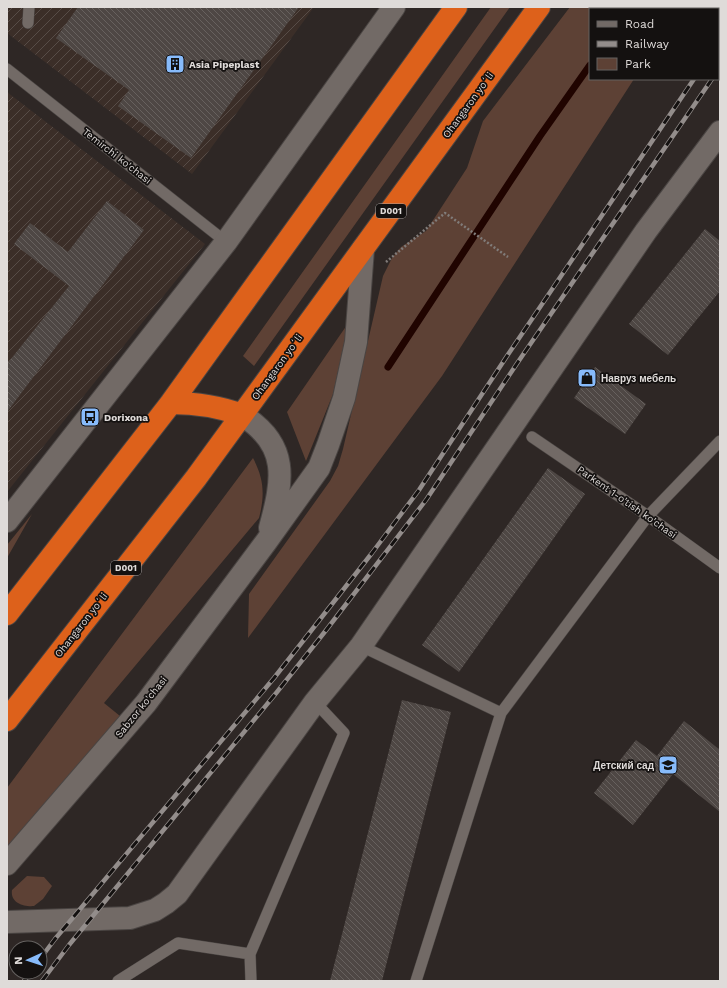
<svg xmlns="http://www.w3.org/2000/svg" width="727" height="988" font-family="'Work Sans',sans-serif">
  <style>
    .industrial { fill: url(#industrial-furrows) }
    .green { fill: #5d4135 }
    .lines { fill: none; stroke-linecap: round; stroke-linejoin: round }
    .stream { stroke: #200400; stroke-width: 7 }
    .building { fill: url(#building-back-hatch) }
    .lane-casing { stroke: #4a4543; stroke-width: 12 }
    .secondary-casing { stroke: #4a4543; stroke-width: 24 }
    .highway-casing { stroke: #4a4543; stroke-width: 24 }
    .path { stroke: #807b79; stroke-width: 2.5; stroke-dasharray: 2 2; stroke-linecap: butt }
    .lane { stroke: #726a66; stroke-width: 11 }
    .secondary { stroke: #726a66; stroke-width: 22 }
    .highway { stroke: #dd611b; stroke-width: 22 }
    .rail-casing { stroke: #938d8b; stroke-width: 4.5 }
    .rail { stroke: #141110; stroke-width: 3; stroke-dasharray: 9; stroke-linecap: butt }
    .labels { text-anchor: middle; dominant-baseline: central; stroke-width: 3.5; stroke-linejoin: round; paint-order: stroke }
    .shield { fill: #141110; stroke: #a29e9d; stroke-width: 1 }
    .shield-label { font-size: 9px; font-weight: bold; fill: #dfdbd9 }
    .poi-label { font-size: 10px; font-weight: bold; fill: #dfdbd9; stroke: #141110; text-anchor: start }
    .street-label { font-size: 10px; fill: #dfdbd9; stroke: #141110 }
  </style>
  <defs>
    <pattern id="industrial-furrows" width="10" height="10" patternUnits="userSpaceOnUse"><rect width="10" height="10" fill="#3b2e28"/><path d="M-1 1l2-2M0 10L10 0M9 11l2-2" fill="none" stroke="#574c47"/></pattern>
    <pattern id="building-back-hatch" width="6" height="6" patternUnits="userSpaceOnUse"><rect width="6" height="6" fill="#4e4744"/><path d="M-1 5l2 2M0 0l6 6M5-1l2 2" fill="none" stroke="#67615e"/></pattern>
  </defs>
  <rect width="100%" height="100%" fill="#2e2725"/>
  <!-- industrial -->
  <path class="industrial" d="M 7,7 L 314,7 L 192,174 L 7,33 Z
    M 7,92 L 205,244 L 7,492 Z"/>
  <!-- green -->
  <path class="green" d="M 491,7 L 510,7 L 254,366 L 243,356 Z
    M 570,7 L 680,7 L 679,9 L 590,9 L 590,79 L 634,79 L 442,376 L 248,638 L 249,594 L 330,481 L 338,466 L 343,449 L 383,276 L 392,258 L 401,247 L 426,231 L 467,168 L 483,121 Z
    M 349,322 L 333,394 L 306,461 L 287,412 Z
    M 253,458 C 264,479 265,495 259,518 L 104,703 L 120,716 L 7,848 L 7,788 Z
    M 32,514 L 7,558 L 7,545 Z
    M 27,876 L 44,877 L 52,886 L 43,899 L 34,906 C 24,907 10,903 12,890 Z"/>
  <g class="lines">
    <!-- stream -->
    <path class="stream" d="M 630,9 L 631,7
      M 388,367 L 540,136 L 590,65"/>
  </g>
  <!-- building -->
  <path class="building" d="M 78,7 L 299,7 L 191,158 L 118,106 L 129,90 L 56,38 Z
    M 107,201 L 144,230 L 7,412 L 7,364 L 69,286 L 14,244 L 30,223 L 68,252 Z
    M 705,229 L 720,241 L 720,291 L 668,355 L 629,324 Z
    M 595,367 L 646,404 L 625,434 L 574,398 Z
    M 548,468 L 585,494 L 459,672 L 422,645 Z
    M 402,700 L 451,712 L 382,981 L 330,981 Z
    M 684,721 L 720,750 L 720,812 L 673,774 L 633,825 L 594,793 L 636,740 L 657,756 Z"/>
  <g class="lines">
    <!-- lane casing -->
    <g class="lane-casing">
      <path id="lane" d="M 28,23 L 29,7
        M 7,69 L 226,242
        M 532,437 L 648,516 L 720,568
        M 361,646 L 501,713 L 416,981
        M 501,713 L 648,516 L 720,441
        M 250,954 L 344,733 L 315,702
        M 118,981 L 178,943 L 250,954 L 251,981"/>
    </g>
    <!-- secondary casing -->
    <g class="secondary-casing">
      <path id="secondary" d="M 242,415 C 290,445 283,480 270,528
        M 7,521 L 226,242 L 394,7
        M 7,864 L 146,703 L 266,542 L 319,468 L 328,445 L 344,398 L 356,342 L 363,249
        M 7,922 L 130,918 L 155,910 L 166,903 L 177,894 L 315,702 L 361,646 L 646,231 L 720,132"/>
    </g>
    <!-- highway casing -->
    <g class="highway-casing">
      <path id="highway" d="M 171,403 C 197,403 218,406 242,415
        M 7,614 L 171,403 L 456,7
        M 7,720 L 196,478 L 539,7"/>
    </g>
    <!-- path -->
    <path class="path" d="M 386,262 L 445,213 L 508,257"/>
    <!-- lane -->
    <use href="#lane" class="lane"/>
    <!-- secondary -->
    <use href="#secondary" class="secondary"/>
    <!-- highway -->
    <use href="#highway" class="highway"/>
    <!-- rail casing -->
    <g class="rail-casing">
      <path id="rail" d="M 718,44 L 720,41
        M 718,70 L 720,68
        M 40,959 L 55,939 L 274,678 L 372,553 L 419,490 L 507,356 L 694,79
        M 24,981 L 31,972
        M 42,981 L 69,945 L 277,692 L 327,629 L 426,500 L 518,362 L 712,79"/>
    </g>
    <!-- rail -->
    <use href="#rail" class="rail"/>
  </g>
  <!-- icons -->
  <defs>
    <g id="building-square" transform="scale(1)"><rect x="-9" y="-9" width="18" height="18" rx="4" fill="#87bbfb" stroke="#141110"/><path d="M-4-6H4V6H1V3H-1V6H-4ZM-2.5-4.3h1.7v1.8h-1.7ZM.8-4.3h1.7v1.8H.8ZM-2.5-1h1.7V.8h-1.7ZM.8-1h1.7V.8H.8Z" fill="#111"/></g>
    <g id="shop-square" transform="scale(1)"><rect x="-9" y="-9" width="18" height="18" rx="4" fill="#87bbfb" stroke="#141110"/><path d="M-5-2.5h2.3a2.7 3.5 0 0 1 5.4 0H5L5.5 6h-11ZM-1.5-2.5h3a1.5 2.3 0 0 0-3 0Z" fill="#111"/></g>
    <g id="bus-square" transform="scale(1)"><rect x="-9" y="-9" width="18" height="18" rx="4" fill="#87bbfb" stroke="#141110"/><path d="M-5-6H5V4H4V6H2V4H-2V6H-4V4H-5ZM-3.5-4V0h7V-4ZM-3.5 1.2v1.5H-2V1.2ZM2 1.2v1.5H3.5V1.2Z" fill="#111"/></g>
    <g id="school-square" transform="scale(1)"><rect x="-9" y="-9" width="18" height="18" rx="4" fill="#87bbfb" stroke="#141110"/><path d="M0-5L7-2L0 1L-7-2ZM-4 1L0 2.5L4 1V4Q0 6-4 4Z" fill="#111"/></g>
  </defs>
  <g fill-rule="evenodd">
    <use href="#building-square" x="175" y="64"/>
    <use href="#shop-square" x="587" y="378"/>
    <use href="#bus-square" x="90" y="417"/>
    <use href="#school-square" x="668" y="765"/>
  </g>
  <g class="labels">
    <!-- shield labels -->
    <g class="shield">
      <rect x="376" y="204" width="30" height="14" rx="3"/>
      <rect x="111" y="561" width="30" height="14" rx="3"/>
    </g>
    <g class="shield-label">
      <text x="391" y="211">D001</text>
      <text x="126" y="568">D001</text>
    </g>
    <!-- poi labels -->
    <g class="poi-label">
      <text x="189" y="64">Asia Pipeplast</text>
      <text x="601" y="378">Навруз мебель</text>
      <text x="104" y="417">Dorixona</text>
      <text x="654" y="765" text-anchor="end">Детский сад</text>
    </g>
    <!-- street labels -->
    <g class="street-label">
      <text transform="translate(468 105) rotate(-54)">Ohangaron yoʻli</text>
      <text transform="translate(117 156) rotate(38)">Temirchi ko'chasi</text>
      <text transform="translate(277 367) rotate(-54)">Ohangaron yoʻli</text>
      <text transform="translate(627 502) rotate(35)">Parkent 1-o'tish ko'chasi</text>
      <text transform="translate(81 625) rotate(-52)">Ohangaron yoʻli</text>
      <text transform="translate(141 707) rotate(-51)">Sabzor ko'chasi</text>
    </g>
  </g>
  <!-- border -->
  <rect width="727" height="988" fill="none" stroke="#dfdbd9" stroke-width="16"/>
  <!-- legend -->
  <rect x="589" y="8" width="130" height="72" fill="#141110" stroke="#656260"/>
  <rect x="597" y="21" width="20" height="6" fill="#726a66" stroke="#656260"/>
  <text x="625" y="28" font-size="12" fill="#dfdbd9">Road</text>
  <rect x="597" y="41" width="20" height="6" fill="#938d8b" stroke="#656260"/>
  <text x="625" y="48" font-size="12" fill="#dfdbd9">Railway</text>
  <rect x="597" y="58" width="20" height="12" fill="#5d4135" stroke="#656260"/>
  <text x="625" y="68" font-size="12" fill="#dfdbd9">Park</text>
  <!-- north arrow -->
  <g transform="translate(28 960) rotate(267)"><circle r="19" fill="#141110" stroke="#656260"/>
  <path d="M0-3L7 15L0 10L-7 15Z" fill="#87bbfb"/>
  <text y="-6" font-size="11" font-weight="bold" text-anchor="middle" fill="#dfdbd9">N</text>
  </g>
</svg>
